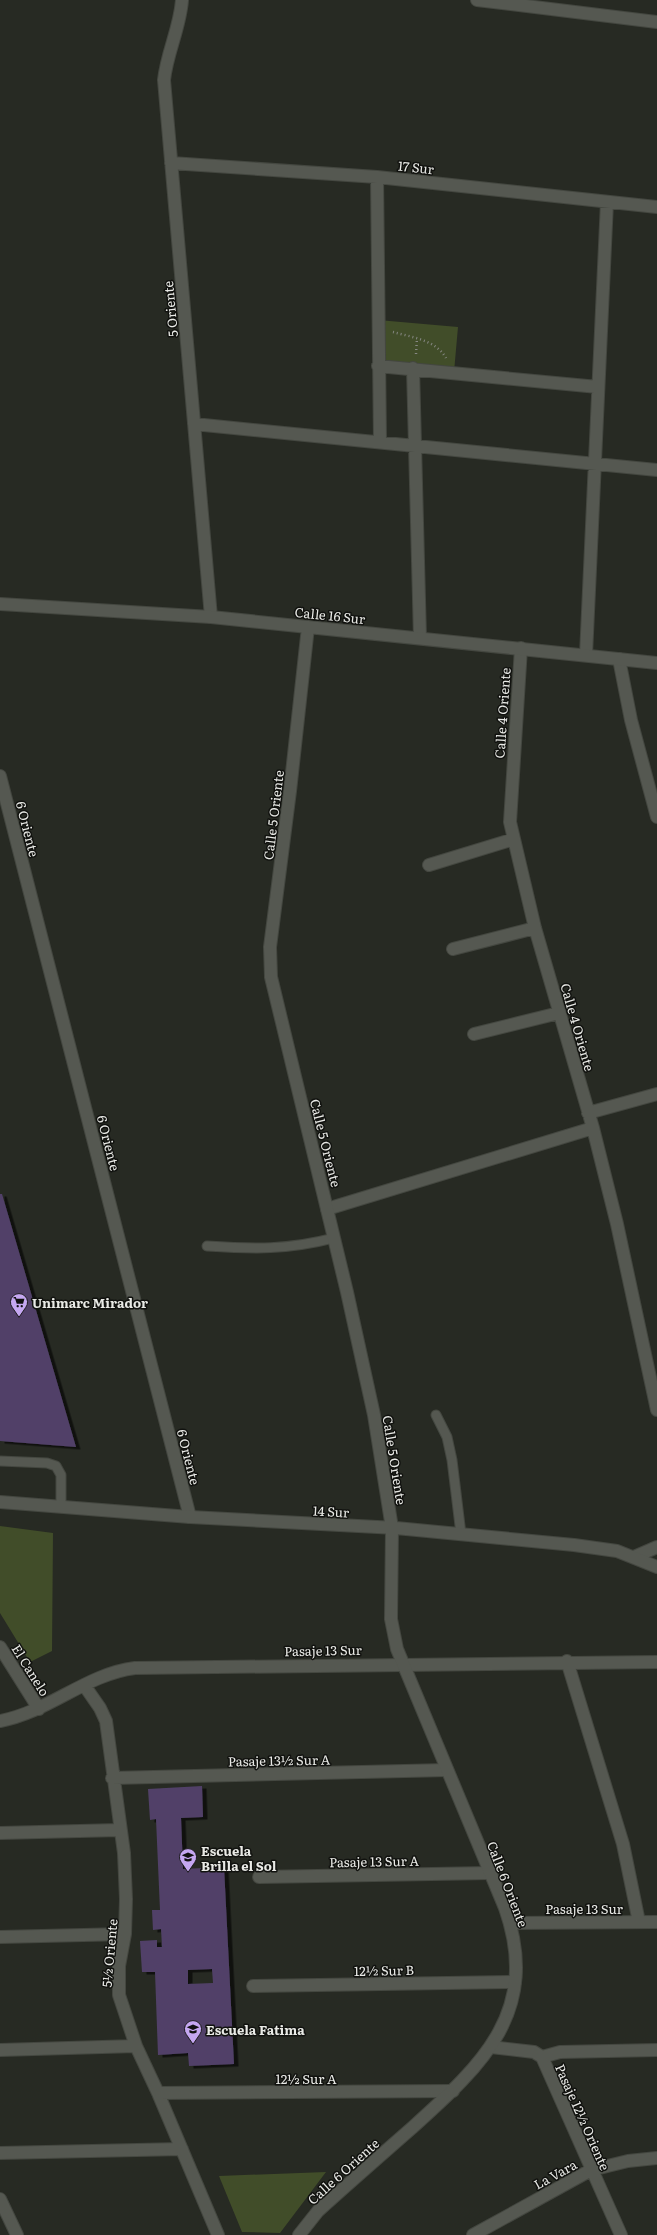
<svg xmlns="http://www.w3.org/2000/svg" width="657" height="2235" font-family="Literata,serif">
  <style>
    .green { fill: #414d29 }
    .building { fill: #514168; fill-rule: evenodd; filter: url(#shadow) }
    .lines { fill: none; stroke-linecap: round; stroke-linejoin: round }
    .lane-casing { stroke: #444740; stroke-width: 11 }
    .street-casing { stroke: #444740; stroke-width: 14 }
    .secondary-casing { stroke: #444740; stroke-width: 14 }
    .path { stroke: #868883; stroke-width: 2.5; stroke-dasharray: 1 3; stroke-linecap: butt }
    .lane { stroke: #555851; stroke-width: 9 }
    .street { stroke: #555851; stroke-width: 12 }
    .secondary { stroke: #555851; stroke-width: 12 }
    .labels { text-anchor: middle; dominant-baseline: central; stroke-width: 3; stroke-linejoin: round; paint-order: stroke }
    .street-label { font-size: 13px; fill: #e9eae6; stroke: #11120f }
    .poi-label { font-size: 13px; font-weight: bold; fill: #e9eae6; stroke: #11120f; text-anchor: start }
  </style>
  <defs>
    <filter id="shadow"><feDropShadow dx="4.5" dy="2.5" stdDeviation="0" flood-color="#0009"/></filter>
  </defs>
  <rect width="100%" height="100%" fill="#272a23"/>
  <!-- green -->
  <path class="green" d="M 378,320 L 458,327 L 454,372 L 378,366 Z
    M 0,1526 L 53,1533 L 52,1651 L 30,1662 L 0,1613 Z
    M 326,2172 L 280,2233 L 242,2232 L 219,2176 Z"/>
  <!-- building -->
  <path class="building" d="M 0,1194 L 2,1194 L 76,1447 L 0,1441 Z
    M 202,1786 L 203,1817 L 181,1818 L 183,1869 L 224,1867 L 234,2064 L 189,2066 L 188,2053 L 158,2055 L 155,1972 L 142,1972 L 140,1941 L 157,1940 L 157,1947 L 162,1947 L 161,1929 L 153,1930 L 152,1910 L 160,1910 L 156,1819 L 150,1820 L 148,1789 ZM 212,1969 L 213,1983 L 188,1984 L 188,1970 Z"/>
  <g class="lines">
    <!-- lane casing -->
    <g class="lane-casing">
      <path id="lane" d="M 207,1246 C 255,1249 287,1250 334,1238
        M 436,1415 L 447,1437 L 452,1460 L 461,1534
        M 0,1461 L 47,1463 L 56,1466 L 61,1475 L 61,1507"/>
    </g>
    <!-- street casing -->
    <g class="street-casing">
      <path id="street" d="M 182,0 C 180,28 167,52 164,80 L 211,617
        M 477,0 L 657,22
        M 171,163 L 377,177 L 657,207
        M 377,177 L 380,442
        M 378,366 L 598,387
        M 413,368 L 420,638
        M 194,424 L 657,470
        M 521,648 L 510,822 L 535,928 L 593,1128 L 617,1224 L 657,1410
        M 586,655 L 607,202
        M 619,659 L 631,720 L 657,817
        M 0,776 L 190,1517
        M 429,865 L 514,839
        M 453,949 L 535,928
        M 474,1034 L 559,1013
        M 588,1113 L 657,1094
        M 327,1209 L 593,1128
        M 634,1557 L 657,1547
        M 0,1647 L 39,1709
        M 567,1661 L 623,1844 L 639,1922
        M 84,1685 L 100,1708 L 106,1721 L 124,1853 L 126,1899 L 125,1934 L 119,1966 L 119,1995 L 136,2046 L 158,2093 L 218,2235
        M 0,1721 C 49,1712 86,1674 135,1668 L 657,1662
        M 112,1778 L 447,1770
        M 0,1833 L 119,1830
        M 259,1877 L 490,1873
        M 510,1923 L 657,1922
        M 0,1937 L 125,1934
        M 253,1986 L 515,1982
        M 491,2047 L 534,2052 L 542,2057 L 621,2235
        M 0,2050 L 136,2046
        M 542,2057 L 560,2052 L 657,2050
        M 158,2093 L 453,2091
        M 0,2153 L 182,2149
        M 0,2199 L 17,2235
        M 473,2235 L 591,2170 L 628,2161 L 657,2158"/>
    </g>
    <!-- secondary casing -->
    <g class="secondary-casing">
      <path id="secondary" d="M 0,604 L 211,617 L 657,663
        M 0,1502 L 190,1517 L 396,1528 L 574,1545 L 617,1551 L 657,1567
        M 299,2235 L 318,2211 C 349,2183 381,2155 413,2127 C 483,2064 541,2011 505,1908 L 397,1649 L 391,1619 L 392,1528 L 374,1415 L 347,1292 L 271,977 L 270,947 L 290,791 L 308,627"/>
    </g>
    <!-- path -->
    <path class="path" d="M 393,332 C 411,337 436,340 446,358
      M 416,354 L 417,338"/>
    <!-- lane -->
    <use href="#lane" class="lane"/>
    <!-- street -->
    <use href="#street" class="street"/>
    <!-- secondary -->
    <use href="#secondary" class="secondary"/>
  </g>
  <!-- icons -->
  <defs>
    <g id="supermarket-pin" transform="scale(0.9)"><path d="M0 17L-7.5 6A9.5 9.5 0 1 1 7.5 6Z" fill="#c5a7f1" stroke="#11120f"/><path d="M-6-5.5h2.5l.6 2H6L4.5 2H-2.5L-4.4-4H-6ZM-1.5 3.2a1.3 1.3 0 1 0 .1 0ZM3 3.2a1.3 1.3 0 1 0 .1 0Z" fill="#111"/></g>
    <g id="school-pin" transform="scale(0.9)"><path d="M0 17L-7.5 6A9.5 9.5 0 1 1 7.5 6Z" fill="#c5a7f1" stroke="#11120f"/><path d="M0-5L7-2L0 1L-7-2ZM-4 1L0 2.5L4 1V4Q0 6-4 4Z" fill="#111"/></g>
  </defs>
  <g fill-rule="evenodd">
    <use href="#supermarket-pin" x="19" y="1302"/>
    <use href="#school-pin" x="188" y="1857"/>
    <use href="#school-pin" x="193" y="2029"/>
  </g>
  <g class="labels">
    <!-- street labels -->
    <g class="street-label">
      <text transform="translate(416 167) rotate(6)">17 Sur</text>
      <text transform="translate(170 309) rotate(-95)">5 Oriente</text>
      <text transform="translate(330 615) rotate(6)">Calle 16 Sur</text>
      <text transform="translate(502 713) rotate(-86)">Calle 4 Oriente</text>
      <text transform="translate(273 815) rotate(-83)">Calle 5 Oriente</text>
      <text transform="translate(28 829) rotate(76)">6 Oriente</text>
      <text transform="translate(578 1027) rotate(74)">Calle 4 Oriente</text>
      <text transform="translate(109 1143) rotate(76)">6 Oriente</text>
      <text transform="translate(326 1143) rotate(76)">Calle 5 Oriente</text>
      <text transform="translate(189 1457) rotate(76)">6 Oriente</text>
      <text transform="translate(395 1460) rotate(81)">Calle 5 Oriente</text>
      <text transform="translate(331 1511) rotate(3)">14 Sur</text>
      <text transform="translate(323 1650) rotate(-1)">Pasaje 13 Sur</text>
      <text transform="translate(31 1670) rotate(58)">El Canelo</text>
      <text transform="translate(279 1760) rotate(-1)">Pasaje 13½ Sur A</text>
      <text transform="translate(374 1861) rotate(-1)">Pasaje 13 Sur A</text>
      <text transform="translate(508 1884) rotate(69)">Calle 6 Oriente</text>
      <text x="584" y="1908">Pasaje 13 Sur</text>
      <text transform="translate(109 1953) rotate(-85)">5½ Oriente</text>
      <text transform="translate(384 1970) rotate(-1)">12½ Sur B</text>
      <text x="306" y="2078">12½ Sur A</text>
      <text transform="translate(583 2117) rotate(66)">Pasaje 12½ Oriente</text>
      <text transform="translate(343 2171) rotate(-42)">Calle 6 Oriente</text>
      <text transform="translate(555 2174) rotate(-29)">La Vara</text>
    </g>
    <!-- poi labels -->
    <g class="poi-label">
      <text x="32" y="1302">Unimarc Mirador</text>
      <text x="201" y="1850">Escuela<tspan x="201" dy="15">Brilla el Sol</tspan></text>
      <text x="206" y="2029">Escuela Fatima</text>
    </g>
  </g>
</svg>
